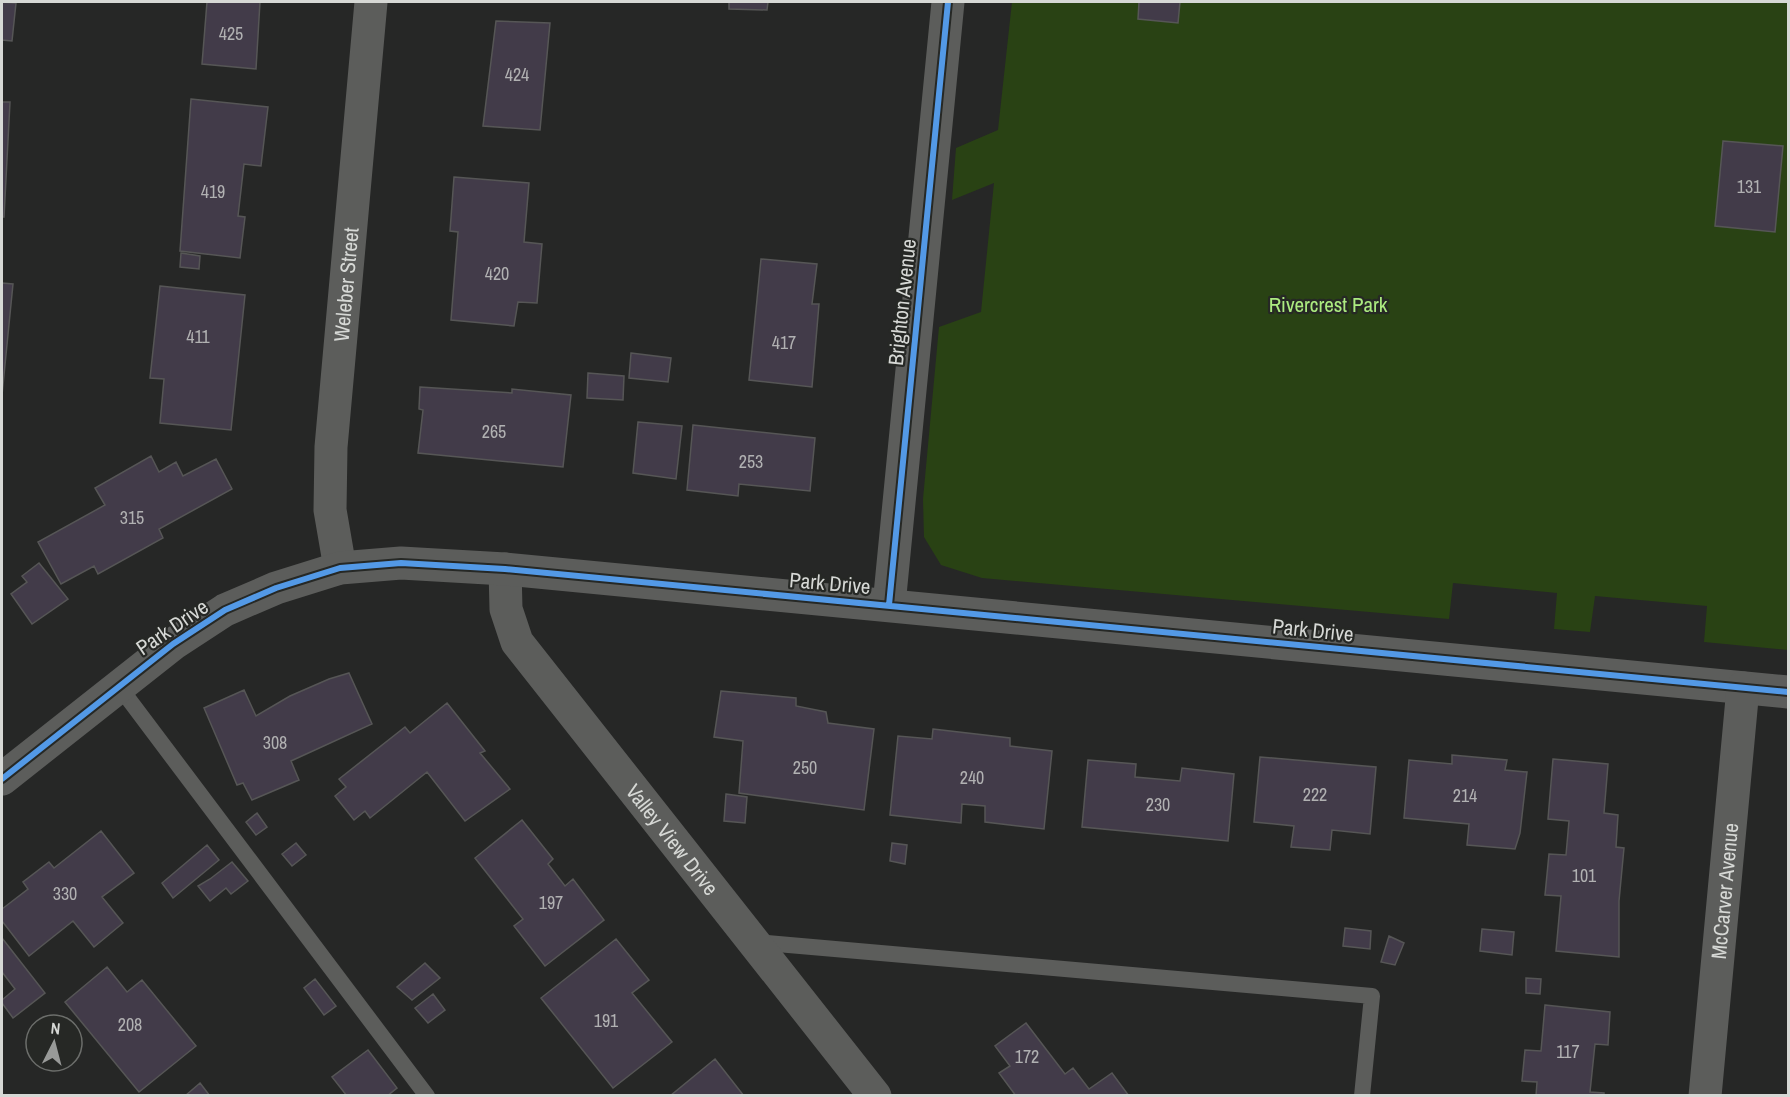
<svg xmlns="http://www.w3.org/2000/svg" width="1790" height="1097" font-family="'Archivo Narrow',sans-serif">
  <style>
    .green { fill: #294214 }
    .building { fill: #423b49; stroke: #565656; stroke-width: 1.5 }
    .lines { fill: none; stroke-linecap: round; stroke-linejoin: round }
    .lane { stroke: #5c5d5b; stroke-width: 16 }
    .street { stroke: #5c5d5b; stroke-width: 33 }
    .cycleway-casing { stroke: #262825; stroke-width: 10 }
    .cycleway { stroke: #5399e6; stroke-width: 6 }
    .labels { text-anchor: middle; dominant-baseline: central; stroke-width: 4.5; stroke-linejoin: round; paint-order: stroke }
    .number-label { font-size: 18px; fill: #b1b1b2 }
    .street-label { font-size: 21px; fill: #d6d8d5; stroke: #262825 }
    .park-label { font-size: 21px; fill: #aceb80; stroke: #262825 }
  </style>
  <rect width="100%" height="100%" fill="#262726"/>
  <!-- green -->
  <path class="green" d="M 1012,2 L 1788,2 L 1788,650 L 1704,642 L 1707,606 L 1595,596 L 1590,632 L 1554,629 L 1557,593 L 1453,583 L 1449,619 L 982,578 L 941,565 L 924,537 L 923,499 L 939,327 L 981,312 L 994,183 L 952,200 L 956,148 L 998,130 Z"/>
  <!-- building -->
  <path class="building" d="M 2,2 L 16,3 L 12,41 L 2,40 Z
    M 207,2 L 260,2 L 256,69 L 202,64 Z
    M 729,2 L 768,2 L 767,10 L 729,9 Z
    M 1139,2 L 1180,2 L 1178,23 L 1138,19 Z
    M 496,21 L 550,23 L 540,130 L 483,126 Z
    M 191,99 L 268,107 L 261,166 L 244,164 L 238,216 L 245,217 L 240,258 L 180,251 Z
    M 2,102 L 10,102 L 4,217 L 2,217 Z
    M 1723,141 L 1783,146 L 1775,232 L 1715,226 Z
    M 454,177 L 529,183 L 524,242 L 542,244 L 537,303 L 518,302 L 514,326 L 451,320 L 458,232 L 450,231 Z
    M 181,253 L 200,256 L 199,269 L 180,267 Z
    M 761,259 L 817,264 L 812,304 L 819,304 L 812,387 L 749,380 Z
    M 2,283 L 13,284 L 2,395 Z
    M 160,286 L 245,295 L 231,430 L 160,423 L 164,379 L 150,378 Z
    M 631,353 L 671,358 L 668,382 L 629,378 Z
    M 588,373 L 624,376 L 623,400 L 587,398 Z
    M 420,387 L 512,393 L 512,389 L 571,395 L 563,467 L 418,453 L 423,410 L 419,409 Z
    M 638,422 L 682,426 L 676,479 L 633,473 Z
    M 693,425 L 815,438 L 810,491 L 739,484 L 738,496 L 687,490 Z
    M 151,456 L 159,472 L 176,462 L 183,476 L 216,459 L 232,489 L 159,529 L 163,538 L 98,574 L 94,566 L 61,584 L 38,542 L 105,505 L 95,488 Z
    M 39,563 L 68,599 L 32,624 L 11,594 L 27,582 L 22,576 Z
    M 349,673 L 372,724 L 291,761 L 299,780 L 252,800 L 243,783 L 237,785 L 204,708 L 244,690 L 256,716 L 290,696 L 329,679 Z
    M 721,691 L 796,698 L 796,706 L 826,712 L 828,723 L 874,729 L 864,810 L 739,793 L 743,741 L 714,737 Z
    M 447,703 L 485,751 L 480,753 L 510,789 L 465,821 L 427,772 L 370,818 L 365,811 L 354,820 L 335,796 L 346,787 L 339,779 L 405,727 L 410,733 Z
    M 933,729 L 1010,738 L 1010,746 L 1052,751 L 1044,829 L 985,822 L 985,806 L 962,804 L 961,823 L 890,815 L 898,736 L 932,739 Z
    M 1452,755 L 1507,760 L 1505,770 L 1527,772 L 1520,833 L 1515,849 L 1467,845 L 1469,824 L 1404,818 L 1409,760 L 1452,764 Z
    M 1260,757 L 1376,767 L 1370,834 L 1332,830 L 1330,850 L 1291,847 L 1294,826 L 1254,822 Z
    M 1553,759 L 1608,764 L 1604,813 L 1618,815 L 1616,847 L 1624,848 L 1619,901 L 1619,957 L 1556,951 L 1561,896 L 1545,895 L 1549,854 L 1566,855 L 1569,821 L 1548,819 Z
    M 1088,760 L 1136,764 L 1135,777 L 1180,781 L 1182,768 L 1234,774 L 1228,841 L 1082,827 Z
    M 726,794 L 747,797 L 745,823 L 724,821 Z
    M 257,813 L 267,827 L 256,835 L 246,822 Z
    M 522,820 L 553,859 L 548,864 L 565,886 L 573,879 L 604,920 L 545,966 L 514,926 L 523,919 L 475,858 Z
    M 101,831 L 134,873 L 102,897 L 123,923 L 94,947 L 73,921 L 29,956 L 2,921 L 2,909 L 28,889 L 23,882 L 49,862 L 54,868 Z
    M 296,843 L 306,855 L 292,866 L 282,854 Z
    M 892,843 L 907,845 L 905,864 L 890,861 Z
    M 207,845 L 219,860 L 173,898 L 162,883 Z
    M 232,862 L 248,881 L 231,894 L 226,888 L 210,901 L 198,886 L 210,879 Z
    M 1345,928 L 1371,931 L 1370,949 L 1343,946 Z
    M 1482,929 L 1514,932 L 1512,955 L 1480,951 Z
    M 1389,936 L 1404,943 L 1395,965 L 1381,962 Z
    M 2,938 L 45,993 L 13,1018 L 2,1003 L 2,1000 L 15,989 L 2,972 Z
    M 616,939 L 649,980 L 632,993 L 672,1042 L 613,1088 L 541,998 Z
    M 425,963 L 440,978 L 412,1000 L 397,987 Z
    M 107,967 L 127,992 L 142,980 L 196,1046 L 139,1092 L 65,1002 Z
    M 1526,978 L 1541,979 L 1540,994 L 1526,993 Z
    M 315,979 L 336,1006 L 324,1015 L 304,988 Z
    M 433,994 L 445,1010 L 428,1023 L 415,1008 Z
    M 1545,1005 L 1610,1012 L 1608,1045 L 1595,1044 L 1590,1092 L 1604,1093 L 1604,1096 L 1536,1096 L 1537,1082 L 1522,1081 L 1525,1050 L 1541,1051 Z
    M 1026,1023 L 1065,1074 L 1073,1068 L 1089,1089 L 1112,1073 L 1129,1096 L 1016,1096 L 999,1073 L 1010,1066 L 995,1046 Z
    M 368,1050 L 397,1088 L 387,1096 L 347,1096 L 332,1077 Z
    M 715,1059 L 744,1096 L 670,1096 Z
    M 200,1083 L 210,1096 L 185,1096 Z"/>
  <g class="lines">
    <!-- lane -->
    <path class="lane" d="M 118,685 L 427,1096
      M 755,942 L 1372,996 L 1362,1096"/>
    <!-- street -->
    <g class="street">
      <path id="s1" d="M 340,568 L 330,510 L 331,447 L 371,2"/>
      <path id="s2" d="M 505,569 L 506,609 L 517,642 L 875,1096"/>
      <path d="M 889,605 L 948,2"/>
      <path d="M 2,779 L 173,644 L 225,610 L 276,588 L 340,568 L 401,563 L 505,569 L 1788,692"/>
      <path id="s3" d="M 1705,1096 L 1743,688"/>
    </g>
    <!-- cycleway casing -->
    <g class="cycleway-casing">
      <path id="cycleway" d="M 889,605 L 948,2
        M 2,779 L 173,644 L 225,610 L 276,588 L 340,568 L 401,563 L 505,569 L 1788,692"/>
    </g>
    <!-- cycleway -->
    <use href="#cycleway" class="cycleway"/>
  </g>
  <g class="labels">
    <!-- number labels -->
    <g class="number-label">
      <text x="231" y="33">425</text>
      <text x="517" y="74">424</text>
      <text x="1749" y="186">131</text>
      <text x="213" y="191">419</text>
      <text x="497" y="273">420</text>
      <text x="198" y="336">411</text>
      <text x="784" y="342">417</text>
      <text x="494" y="431">265</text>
      <text x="751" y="461">253</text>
      <text x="132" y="517">315</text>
      <text x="275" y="742">308</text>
      <text x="805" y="767">250</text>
      <text x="972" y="777">240</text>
      <text x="1315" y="794">222</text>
      <text x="1465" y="795">214</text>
      <text x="1158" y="804">230</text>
      <text x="1584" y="875">101</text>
      <text x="65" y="893">330</text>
      <text x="551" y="902">197</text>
      <text x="606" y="1020">191</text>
      <text x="130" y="1024">208</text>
      <text x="1568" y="1051">117</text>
      <text x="1027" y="1056">172</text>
    </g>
    <!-- street labels -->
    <g class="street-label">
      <text stroke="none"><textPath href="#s1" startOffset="285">Weleber Street</textPath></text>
      <text transform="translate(902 302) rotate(-84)">Brighton Avenue</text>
      <text transform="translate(830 583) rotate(5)">Park Drive</text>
      <text transform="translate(172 627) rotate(-34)">Park Drive</text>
      <text transform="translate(1313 630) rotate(6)">Park Drive</text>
      <text stroke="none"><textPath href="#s2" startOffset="326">Valley View Drive</textPath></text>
      <text stroke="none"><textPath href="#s3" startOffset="206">McCarver Avenue</textPath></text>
    </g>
    <!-- park labels -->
    <g class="park-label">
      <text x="1328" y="304">Rivercrest Park</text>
    </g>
  </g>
  <!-- border -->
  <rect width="1790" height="1097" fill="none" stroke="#d6d8d5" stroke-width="6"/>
  <!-- north arrow -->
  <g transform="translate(54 1043) rotate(6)"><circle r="28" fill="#262825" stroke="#6c6e6b" stroke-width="1.5"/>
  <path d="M0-4.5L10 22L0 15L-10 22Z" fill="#989a98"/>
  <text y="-9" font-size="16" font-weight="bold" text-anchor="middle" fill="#d6d8d5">N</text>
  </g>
</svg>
